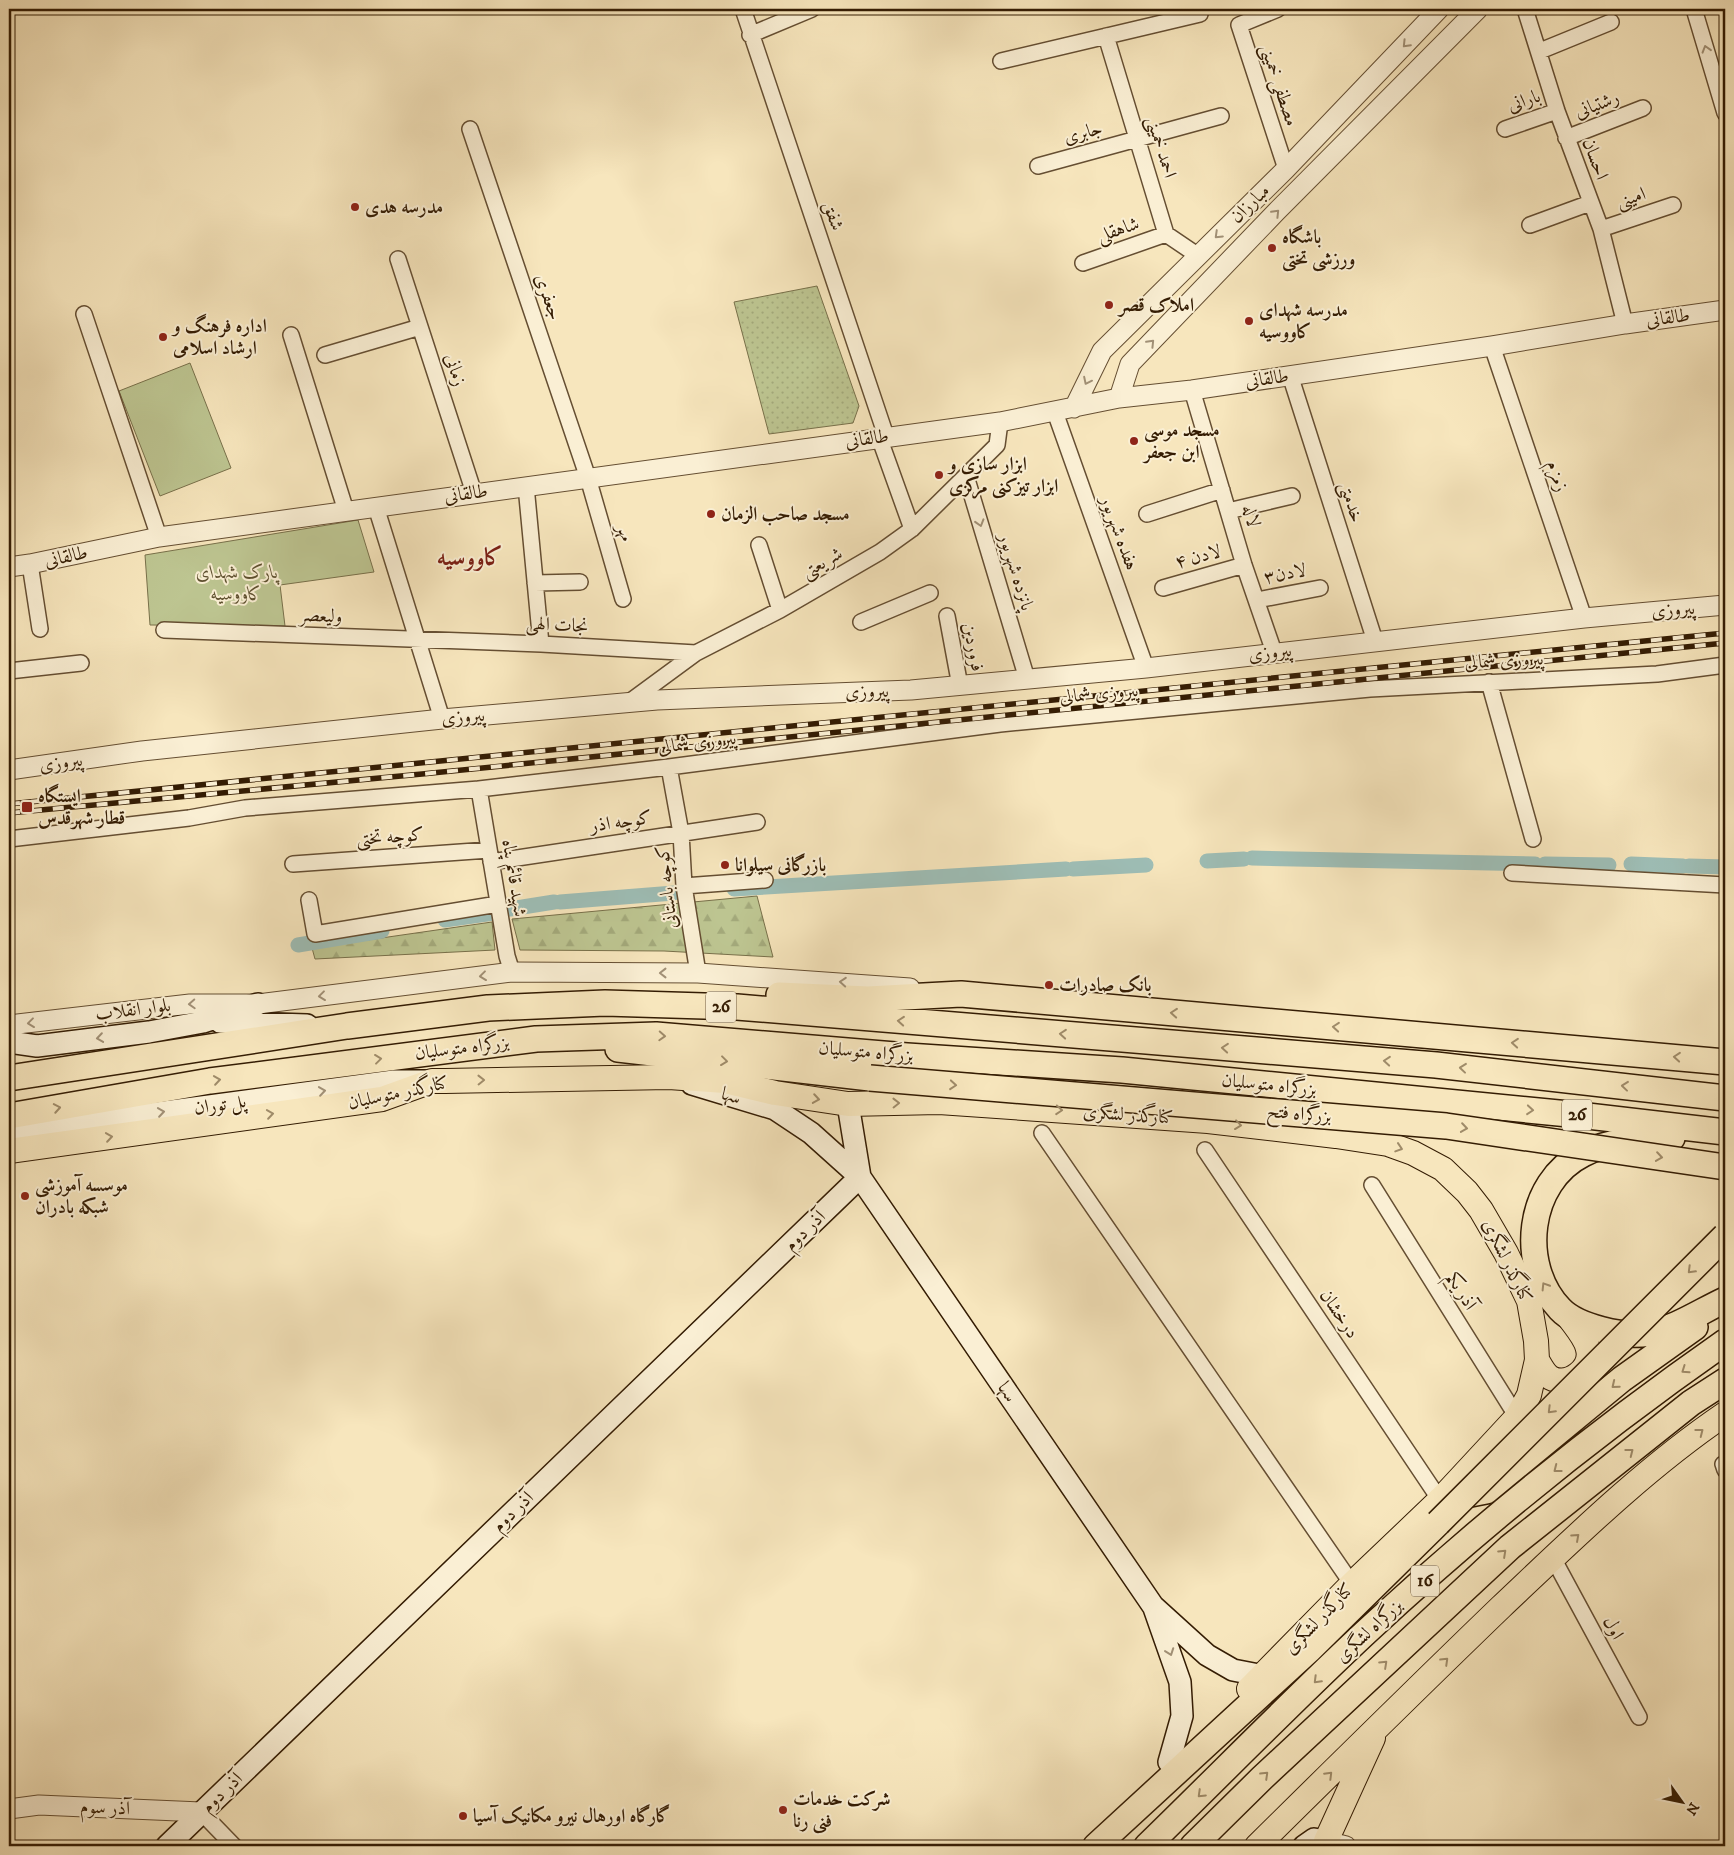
<svg xmlns="http://www.w3.org/2000/svg" width="1734" height="1855" font-family="'IM FELL DW Pica',Amiri,serif">
  <style>
    .forest { fill: url(#forest-firs); stroke: #78704a }
    .park { fill: #bdc591; stroke: #78704a }
    .garden { fill: url(#garden-dots); stroke: #78704a }
    .lines { fill: none; stroke-linecap: round; stroke-linejoin: round }
    .canal { stroke: #9ebeb6; stroke-width: 15 }
    .minor-casing { stroke: #654e32; stroke-width: 18 }
    .tertiary-casing { stroke: #654e32; stroke-width: 21 }
    .secondary-casing { stroke: #341c03; stroke-width: 24 }
    .primary-casing { stroke: #341c03; stroke-width: 26 }
    .trunk-casing { stroke: #341c03; stroke-width: 28 }
    .minor { stroke: #faefd4; stroke-width: 15 }
    .tertiary { stroke: #faefd4; stroke-width: 19 }
    .secondary { stroke: #faefd4; stroke-width: 21 }
    .primary { stroke: #f7e6bd; stroke-width: 24 }
    .trunk { stroke: #f7e6bd; stroke-width: 25 }
    .rail-casing { stroke: #341c03; stroke-width: 5.5 }
    .rail { stroke: #faefd4; stroke-width: 4; stroke-dasharray: 11; stroke-linecap: butt }
    .trunk-bridge-casing { stroke: #341c03; stroke-width: 28; stroke-linecap: butt }
    .trunk-bridge { stroke: #f7e6bd; stroke-width: 25 }
    .oneway { stroke: #a19076 }
    .oneway2 { stroke: #9f8b69 }
    .poi-dot { fill: #8f2418; stroke: #faefd4; stroke-width: 2 }
    .labels { text-anchor: middle; dominant-baseline: central; stroke-width: 4; stroke-linejoin: round; paint-order: stroke }
    .shield { fill: #faefd4; stroke: #6f5b42; stroke-width: 1 }
    .shield-label { font-size: 18px; font-weight: bold; fill: #341c03 }
    .street-label { font-size: 19px; fill: #341c03; stroke: #faefd4 }
    .poi-label { font-size: 19px; font-weight: bold; fill: #341c03; stroke: #faefd4; text-anchor: start }
    .park-label { font-size: 19px; font-style: italic; fill: #5d4f2e; stroke: #faefd4 }
    .district-label { font-size: 24px; font-weight: bold; fill: #7a1f14; stroke: #faefd4 }
  </style>
  <defs>
    <pattern id="forest-firs" width="22" height="20" patternUnits="userSpaceOnUse" patternTransform="scale(1.25)"><rect width="22" height="20" fill="#bdc591"/><path d="M5 1l3.5 6h-7zM16 11l3.5 6h-7z" fill="#a3a97b"/></pattern>
    <pattern id="garden-dots" width="8" height="8" patternUnits="userSpaceOnUse" patternTransform="scale(1.25)"><rect width="8" height="8" fill="#bdc591"/><path d="M2 2h.1M6 6h.1" fill="none" stroke="#a3a97b" stroke-width="1.8" stroke-linecap="round"/></pattern>
  </defs>
  <rect width="100%" height="100%" fill="#f7e6bd"/>
  <filter id="stains"><feTurbulence type="fractalNoise" baseFrequency=".004" numOctaves="4"/><feColorMatrix values="0 0 0 0 .2 0 0 0 0 .09 0 0 0 0 .02 0 0 0 .5 -.17"/></filter>
  <radialGradient id="worn" r=".72"><stop offset=".6" stop-color="#630" stop-opacity="0"/><stop offset="1" stop-color="#630" stop-opacity=".3"/></radialGradient>
  <!-- forest -->
  <path class="forest" d="M 757,896 L 773,957 L 664,951 L 520,950 L 512,919 Z
    M 492,922 L 495,950 L 315,959 L 312,948 Z"/>
  <!-- park -->
  <path class="park" d="M 190,363 L 231,468 L 160,496 L 119,391 Z
    M 358,520 L 374,572 L 280,585 L 285,626 L 150,625 L 145,555 Z"/>
  <!-- garden -->
  <path class="garden" d="M 817,286 L 859,406 L 853,423 L 769,434 L 734,302 Z"/>
  <g class="lines">
    <!-- canal -->
    <path class="canal" d="M 1252,858 L 1535,864
      M 1207,861 L 1244,859
      M 1545,864 L 1609,865
      M 1631,864 L 1683,866
      M 1689,866 L 1725,867
      M 1073,869 L 1146,865
      M 734,889 L 1066,869
      M 560,902 L 674,893
      M 510,909 L 554,902
      M 445,920 L 494,913
      M 298,945 L 382,931"/>
    <!-- minor casing -->
    <g class="minor-casing">
      <path id="minor" d="M 743,9 L 886,436
        M 1278,9 L 1239,25 L 1286,169
        M 1525,9 L 1557,111 L 1601,229 L 1625,324
        M 1694,9 L 1725,113
        M 750,35 L 812,9
        M 1106,36 L 1166,234 L 1197,255
        M 1540,51 L 1611,22
        M 1001,61 L 1200,14
        M 470,129 L 588,478 L 623,599
        M 1505,129 L 1557,111
        M 1566,138 L 1643,108
        M 1038,166 L 1221,116
        M 1530,225 L 1590,203
        M 1601,229 L 1673,205
        M 398,259 L 474,493
        M 1083,263 L 1166,234
        M 84,314 L 159,537
        M 291,335 L 346,511
        M 1492,346 L 1584,618
        M 325,355 L 420,327
        M 1290,375 L 1375,641
        M 1192,390 L 1244,565 L 1274,652
        M 1055,412 L 1146,668
        M 879,437 L 912,529
        M 966,476 L 1027,679
        M 526,486 L 541,644
        M 376,507 L 442,719
        M 1228,511 L 1292,496
        M 1147,514 L 1222,490
        M 759,545 L 780,610
        M 30,564 L 40,629
        M 535,583 L 580,582
        M 1163,588 L 1244,565
        M 1257,600 L 1320,588
        M 947,616 L 960,686
        M 861,622 L 930,593
        M 164,630 L 541,644 L 696,653
        M 9,671 L 81,663
        M 1489,682 L 1533,839
        M 628,703 L 696,653 L 780,610 L 880,552 L 912,529 L 997,445 L 1000,422
        M 669,767 L 681,833 L 684,886 L 698,973
        M 479,789 L 507,956 L 512,972
        M 9,839 L 189,818 L 245,808 L 479,789 L 669,767 L 1000,724 L 1370,689 L 1657,674 L 1725,665
        M 491,862 L 757,822
        M 293,864 L 489,850
        M 1512,873 L 1725,885
        M 684,886 L 765,880
        M 309,900 L 315,934 L 498,904
        M 1042,1133 L 1352,1584
        M 1205,1150 L 1440,1500
        M 1372,1185 L 1517,1417
        M 1723,1464 L 1725,1470
        M 1553,1558 L 1639,1717
        M 201,1812 L 234,1846"/>
    </g>
    <!-- tertiary casing -->
    <g class="tertiary-casing">
      <path id="tertiary" d="M 1119,398 L 1130,364 L 1276,212 L 1478,9
        M 1074,408 L 1102,351 L 1286,169 L 1439,9
        M 9,567 L 30,564 L 159,537 L 1000,422 L 1119,398 L 1192,390 L 1492,346 L 1625,324 L 1725,310
        M 9,770 L 142,751 L 442,719 L 657,700 L 911,690 L 1146,668 L 1584,618 L 1725,605
        M 9,1025 L 190,1004 L 258,1004 L 512,972 L 698,973 L 910,988
        M 9,1809 L 39,1805 L 201,1812
        M 1326,1841 L 1346,1846"/>
    </g>
    <!-- secondary casing -->
    <g class="secondary-casing">
      <path id="secondary" d="M 220,1022 L 307,1025
        M 9,1042 L 37,1046 L 149,1032 L 203,1022 L 258,1004
        M 692,1084 L 775,1109 L 811,1133 L 860,1177 L 1153,1606 L 1207,1655 L 1233,1670 L 1264,1676
        M 848,1104 L 860,1177
        M 9,1133 L 394,1081 L 425,1081
        M 1154,1608 L 1180,1682 L 1182,1716 L 1169,1762
        M 167,1846 L 860,1177
        M 1304,1846 L 1314,1839 L 1326,1841 L 1327,1846"/>
    </g>
    <!-- primary casing -->
    <g class="primary-casing">
      <path id="primary" d="M 9,1151 L 382,1099 L 432,1081 L 445,1081 L 669,1077 L 725,1081 L 775,1093 L 848,1104 L 939,1102 L 1208,1121 L 1336,1136 L 1388,1144 L 1413,1153 L 1443,1169 L 1467,1192 L 1481,1210 L 1506,1253 L 1529,1301 L 1536,1341 L 1537,1360 L 1529,1395 L 1517,1417 L 1440,1500 L 1352,1584 L 1249,1689
        M 1537,1360 C 1540,1365 1545,1375 1551,1378 C 1568,1387 1593,1369 1588,1349 C 1586,1338 1575,1326 1568,1316
        M 1326,1841 L 1373,1738
        M 1257,1846 C 1338,1766 1419,1686 1501,1607 C 1572,1540 1644,1469 1725,1414"/>
    </g>
    <!-- trunk casing -->
    <g class="trunk-casing">
      <path id="trunk" d="M 779,995 L 868,999 L 961,994 L 1725,1062
        M 618,1049 L 870,1078
        M 9,1078 L 347,1026 L 488,1008 L 605,1003 L 737,1007 L 1436,1065 L 1725,1098
        M 9,1116 L 210,1081 L 536,1039 L 656,1035 L 907,1056 L 1122,1070 L 1579,1115 L 1725,1132
        M 1672,1138 C 1642,1139 1610,1140 1583,1154 C 1527,1182 1518,1265 1560,1309 C 1577,1327 1624,1338 1649,1333 C 1675,1329 1701,1311 1725,1300
        M 1440,1500 L 1486,1491 L 1622,1379 L 1695,1327
        M 1096,1846 L 1309,1650 L 1438,1523
        M 1147,1846 C 1220,1775 1291,1702 1365,1633 C 1478,1528 1599,1430 1725,1342
        M 1193,1846 L 1262,1778 L 1510,1547 L 1691,1403 L 1725,1381"/>
    </g>
    <!-- minor -->
    <use href="#minor" class="minor"/>
    <!-- tertiary -->
    <use href="#tertiary" class="tertiary"/>
    <!-- secondary -->
    <use href="#secondary" class="secondary"/>
    <!-- primary -->
    <use href="#primary" class="primary"/>
    <!-- trunk -->
    <use href="#trunk" class="trunk"/>
    <!-- rail casing -->
    <g class="rail-casing">
      <path id="rail" d="M 9,804 L 1725,633
        M 9,813 L 422,774 L 1725,643"/>
    </g>
    <!-- rail -->
    <use href="#rail" class="rail"/>
    <!-- trunk-bridge casing -->
    <g class="trunk-bridge-casing">
      <path id="trunk-bridge" d="M 870,1078 L 1446,1126 L 1725,1167
        M 1438,1523 L 1725,1236"/>
    </g>
    <!-- trunk-bridge -->
    <use href="#trunk-bridge" class="trunk-bridge"/>
  </g>
  <!-- one-way arrows -->
  <defs><path id="oneway-chevron" d="M-2-3.5L2.5 0L-2 3.5" fill="none" stroke-width="1.6" stroke-linecap="round" stroke-linejoin="round" transform="scale(1.25)"/></defs>
  <g class="oneway">
    <use href="#oneway-chevron" transform="translate(1406 44) rotate(134)"/>
    <use href="#oneway-chevron" transform="translate(1706 49) rotate(-107)"/>
    <use href="#oneway-chevron" transform="translate(1276 213) rotate(-46)"/>
    <use href="#oneway-chevron" transform="translate(1218 235) rotate(136)"/>
    <use href="#oneway-chevron" transform="translate(1151 343) rotate(-46)"/>
    <use href="#oneway-chevron" transform="translate(1087 381) rotate(116)"/>
    <use href="#oneway-chevron" transform="translate(980 523) rotate(73)"/>
    <use href="#oneway-chevron" transform="translate(663 973) rotate(-180)"/>
    <use href="#oneway-chevron" transform="translate(483 976) rotate(173)"/>
    <use href="#oneway-chevron" transform="translate(843 982) rotate(-176)"/>
    <use href="#oneway-chevron" transform="translate(322 996) rotate(173)"/>
    <use href="#oneway-chevron" transform="translate(192 1004) rotate(177)"/>
    <use href="#oneway-chevron" transform="translate(31 1023) rotate(173)"/>
    <use href="#oneway-chevron" transform="translate(100 1038) rotate(172)"/>
    <use href="#oneway-chevron" transform="translate(322 1091) rotate(-8)"/>
    <use href="#oneway-chevron" transform="translate(161 1112) rotate(-8)"/>
    <use href="#oneway-chevron" transform="translate(1170 1652) rotate(70)"/>
  </g>
  <g class="oneway2">
    <use href="#oneway-chevron" transform="translate(1174 1013) rotate(-175)"/>
    <use href="#oneway-chevron" transform="translate(901 1021) rotate(-175)"/>
    <use href="#oneway-chevron" transform="translate(1336 1027) rotate(-175)"/>
    <use href="#oneway-chevron" transform="translate(1063 1034) rotate(-175)"/>
    <use href="#oneway-chevron" transform="translate(662 1036) rotate(3)"/>
    <use href="#oneway-chevron" transform="translate(1515 1043) rotate(-175)"/>
    <use href="#oneway-chevron" transform="translate(1225 1048) rotate(-175)"/>
    <use href="#oneway-chevron" transform="translate(1677 1057) rotate(-175)"/>
    <use href="#oneway-chevron" transform="translate(378 1059) rotate(-7)"/>
    <use href="#oneway-chevron" transform="translate(724 1061) rotate(7)"/>
    <use href="#oneway-chevron" transform="translate(1387 1061) rotate(-175)"/>
    <use href="#oneway-chevron" transform="translate(1463 1068) rotate(-174)"/>
    <use href="#oneway-chevron" transform="translate(217 1080) rotate(-8)"/>
    <use href="#oneway-chevron" transform="translate(481 1080) rotate(-1)"/>
    <use href="#oneway-chevron" transform="translate(953 1085) rotate(5)"/>
    <use href="#oneway-chevron" transform="translate(1625 1086) rotate(-174)"/>
    <use href="#oneway-chevron" transform="translate(816 1099) rotate(9)"/>
    <use href="#oneway-chevron" transform="translate(896 1103) rotate(-1)"/>
    <use href="#oneway-chevron" transform="translate(57 1108) rotate(-10)"/>
    <use href="#oneway-chevron" transform="translate(1059 1110) rotate(4)"/>
    <use href="#oneway-chevron" transform="translate(1530 1110) rotate(5)"/>
    <use href="#oneway-chevron" transform="translate(270 1114) rotate(-8)"/>
    <use href="#oneway-chevron" transform="translate(1238 1125) rotate(7)"/>
    <use href="#oneway-chevron" transform="translate(1464 1128) rotate(8)"/>
    <use href="#oneway-chevron" transform="translate(109 1137) rotate(-8)"/>
    <use href="#oneway-chevron" transform="translate(1399 1148) rotate(18)"/>
    <use href="#oneway-chevron" transform="translate(1659 1157) rotate(8)"/>
    <use href="#oneway-chevron" transform="translate(1691 1270) rotate(135)"/>
    <use href="#oneway-chevron" transform="translate(1545 1286) rotate(-122)"/>
    <use href="#oneway-chevron" transform="translate(1685 1370) rotate(145)"/>
    <use href="#oneway-chevron" transform="translate(1615 1385) rotate(141)"/>
    <use href="#oneway-chevron" transform="translate(1551 1410) rotate(135)"/>
    <use href="#oneway-chevron" transform="translate(1700 1432) rotate(-38)"/>
    <use href="#oneway-chevron" transform="translate(1630 1452) rotate(-38)"/>
    <use href="#oneway-chevron" transform="translate(1557 1469) rotate(142)"/>
    <use href="#oneway-chevron" transform="translate(1576 1537) rotate(-42)"/>
    <use href="#oneway-chevron" transform="translate(1503 1553) rotate(-43)"/>
    <use href="#oneway-chevron" transform="translate(1445 1661) rotate(-44)"/>
    <use href="#oneway-chevron" transform="translate(1384 1664) rotate(-43)"/>
    <use href="#oneway-chevron" transform="translate(1317 1680) rotate(135)"/>
    <use href="#oneway-chevron" transform="translate(1265 1775) rotate(-44)"/>
    <use href="#oneway-chevron" transform="translate(1329 1775) rotate(-45)"/>
    <use href="#oneway-chevron" transform="translate(1201 1794) rotate(136)"/>
  </g>
  <!-- markers -->
  <g class="poi-dot">
    <circle cx="355" cy="207" r="5"/>
    <circle cx="1272" cy="248" r="5"/>
    <circle cx="1109" cy="305" r="5"/>
    <circle cx="1249" cy="321" r="5"/>
    <circle cx="163" cy="337" r="5"/>
    <circle cx="1134" cy="441" r="5"/>
    <circle cx="939" cy="475" r="5"/>
    <circle cx="711" cy="514" r="5"/>
    <rect x="21" y="801" width="12" height="12" rx="2.5"/>
    <circle cx="725" cy="865" r="5"/>
    <circle cx="1049" cy="985" r="5"/>
    <circle cx="25" cy="1196" r="5"/>
    <circle cx="783" cy="1810" r="5"/>
    <circle cx="463" cy="1816" r="5"/>
  </g>
  <g class="labels">
    <!-- shield labels -->
    <g class="shield">
      <rect x="706" y="991.5" width="30" height="31" rx="4"/>
      <rect x="1562" y="1099.5" width="30" height="31" rx="4"/>
      <rect x="1411" y="1565.5" width="28" height="31" rx="4"/>
    </g>
    <g class="shield-label">
      <text x="721" y="1007">26</text>
      <text x="1577" y="1115">26</text>
      <text x="1425" y="1581">16</text>
    </g>
    <!-- street labels -->
    <g class="street-label">
      <text transform="translate(1279 85) rotate(72)">مصطفی خمینی</text>
      <text transform="translate(1524 101) rotate(-19)">بارانی</text>
      <text transform="translate(1597 105) rotate(-21)">رشتیانی</text>
      <text transform="translate(1083 133) rotate(-15)">جابری</text>
      <text transform="translate(1161 147) rotate(73)">احمد خمینی</text>
      <text transform="translate(1595 159) rotate(70)">احسان</text>
      <text transform="translate(1631 198) rotate(-19)">امینی</text>
      <text transform="translate(1250 204) rotate(-44)">مبارزان</text>
      <text transform="translate(833 216) rotate(71)">شفق</text>
      <text transform="translate(1118 230) rotate(-19)">شاهقلی</text>
      <text transform="translate(548 297) rotate(71)">جعفری</text>
      <text transform="translate(1668 318) rotate(-7)">طالقانی</text>
      <text transform="translate(455 370) rotate(72)">زمانی</text>
      <text transform="translate(1267 379) rotate(-8)">طالقانی</text>
      <text transform="translate(867 439) rotate(-8)">طالقانی</text>
      <text transform="translate(1557 476) rotate(71)">زمزم</text>
      <text transform="translate(466 494) rotate(-8)">طالقانی</text>
      <text transform="translate(1351 502) rotate(72)">خدمتی</text>
      <text transform="translate(1251 516) rotate(74)">لاله</text>
      <text transform="translate(625 533) rotate(74)">مهر</text>
      <text transform="translate(1119 533) rotate(70)">هفده شهریور</text>
      <text transform="translate(66 557) rotate(-12)">طالقانی</text>
      <text transform="translate(1198 557) rotate(-15)">لادن ۴</text>
      <text transform="translate(822 563) rotate(-30)">شریعتی</text>
      <text transform="translate(1016 572) rotate(73)">پانزده شهریور</text>
      <text transform="translate(1285 574) rotate(-11)">لادن۳</text>
      <text transform="translate(1673 610) rotate(-5)">پیروزی</text>
      <text transform="translate(321 616) rotate(2)">ولیعصر</text>
      <text transform="translate(557 625) rotate(3)">نجات الهی</text>
      <text transform="translate(973 647) rotate(79)">فروردین</text>
      <text transform="translate(1270 653) rotate(-7)">پیروزی</text>
      <text transform="translate(1504 661) rotate(-3)">پیروزی شمالی</text>
      <text transform="translate(867 692) rotate(-2)">پیروزی</text>
      <text transform="translate(1099 694) rotate(-5)">پیروزی شمالی</text>
      <text transform="translate(463 717) rotate(-5)">پیروزی</text>
      <text transform="translate(697 743) rotate(-7)">پیروزی شمالی</text>
      <text transform="translate(61 763) rotate(-8)">پیروزی</text>
      <text transform="translate(621 822) rotate(-8)">کوچه اذر</text>
      <text transform="translate(390 837) rotate(-4)">کوچه تختی</text>
      <text transform="translate(514 878) rotate(81)">شهید قائم پناه</text>
      <text transform="translate(667 887) rotate(-96)">کوچه باستانی</text>
      <text transform="translate(133 1010) rotate(-7)">بلوار انقلاب</text>
      <text transform="translate(462 1048) rotate(-7)">بزرگراه متوسلیان</text>
      <text transform="translate(866 1052) rotate(5)">بزرگراه متوسلیان</text>
      <text transform="translate(1269 1085) rotate(6)">بزرگراه متوسلیان</text>
      <text transform="translate(398 1093) rotate(-12)">کنارگذر متوسلیان</text>
      <text transform="translate(731 1096) rotate(17)">سها</text>
      <text transform="translate(220 1105) rotate(-8)">پل توران</text>
      <text transform="translate(1299 1114) rotate(5)">بزرگراه فتح</text>
      <text transform="translate(1128 1115) rotate(4)">کنارگذر لشگری</text>
      <text transform="translate(805 1231) rotate(-44)">آذر دوم</text>
      <text transform="translate(1507 1261) rotate(64)">کنارگذر لشگری</text>
      <text transform="translate(1461 1291) rotate(58)">آذر یکم</text>
      <text transform="translate(1339 1314) rotate(56)">درخشان</text>
      <text transform="translate(1007 1392) rotate(56)">سها</text>
      <text transform="translate(513 1512) rotate(-44)">آذر دوم</text>
      <text transform="translate(1319 1619) rotate(-46)">کنارگذر لشگری</text>
      <text transform="translate(1613 1628) rotate(62)">اول</text>
      <text transform="translate(1369 1631) rotate(-43)">بزرگراه لشگری</text>
      <text transform="translate(222 1793) rotate(-44)">آذر دوم</text>
      <text transform="translate(105 1808) rotate(2)">آذر سوم</text>
    </g>
    <!-- poi labels -->
    <g class="poi-label">
      <text x="365" y="207">مدرسه هدی</text>
      <text x="1282" y="237">باشگاه<tspan x="1282" dy="22">ورزشی تختی</tspan></text>
      <text x="1119" y="305">املاک قصر</text>
      <text x="1259" y="310">مدرسه شهدای<tspan x="1259" dy="22">کاووسیه</tspan></text>
      <text x="173" y="326">اداره فرهنگ و<tspan x="173" dy="22">ارشاد اسلامی</tspan></text>
      <text x="1144" y="430">مسجد موسی<tspan x="1144" dy="22">ابن جعفر</tspan></text>
      <text x="949" y="464">ابزار سازی و<tspan x="949" dy="22">ابزار تیزکنی مرکزی</tspan></text>
      <text x="721" y="514">مسجد صاحب الزمان</text>
      <text x="38" y="796">ایستگاه<tspan x="38" dy="22">قطار شهرقدس</tspan></text>
      <text x="735" y="865">بازرگانی سیلوانا</text>
      <text x="1059" y="985">بانک صادرات</text>
      <text x="35" y="1185">موسسه آموزشی<tspan x="35" dy="22">شبکه بادران</tspan></text>
      <text x="793" y="1799">شرکت خدمات<tspan x="793" dy="22">فنی رنا</tspan></text>
      <text x="473" y="1816">گارگاه اورهال نیرو مکانیک آسیا</text>
    </g>
    <!-- park labels -->
    <g class="park-label">
      <text x="237" y="572">پارک شهدای<tspan x="237" dy="22">کاووسیه</tspan></text>
    </g>
    <!-- district labels -->
    <g class="district-label">
      <text x="470" y="558">کاووسیه</text>
    </g>
  </g>
  <!-- margin -->
  <rect width="1734" height="1855" fill="none" stroke="#f7e6bd" stroke-width="30"/>
  <rect x="10" y="10" width="1714" height="1835" fill="none" stroke="#341c03" stroke-width="2.5"/>
  <rect x="15" y="15" width="1704" height="1825" fill="none" stroke="#341c03"/>
  <!-- north arrow -->
  <g transform="translate(1682 1802) rotate(123)" stroke="#faefd4" stroke-width="4" paint-order="stroke">
  <path d="M0-4L9 19L0 12L-9 19Z" fill="#341c03"/>
  <text y="-8" font-size="14" font-weight="bold" text-anchor="middle" fill="#341c03">N</text>
  </g>
  <rect width="100%" height="100%" filter="url(#stains)"/>
  <rect width="100%" height="100%" fill="url(#worn)"/>
</svg>
